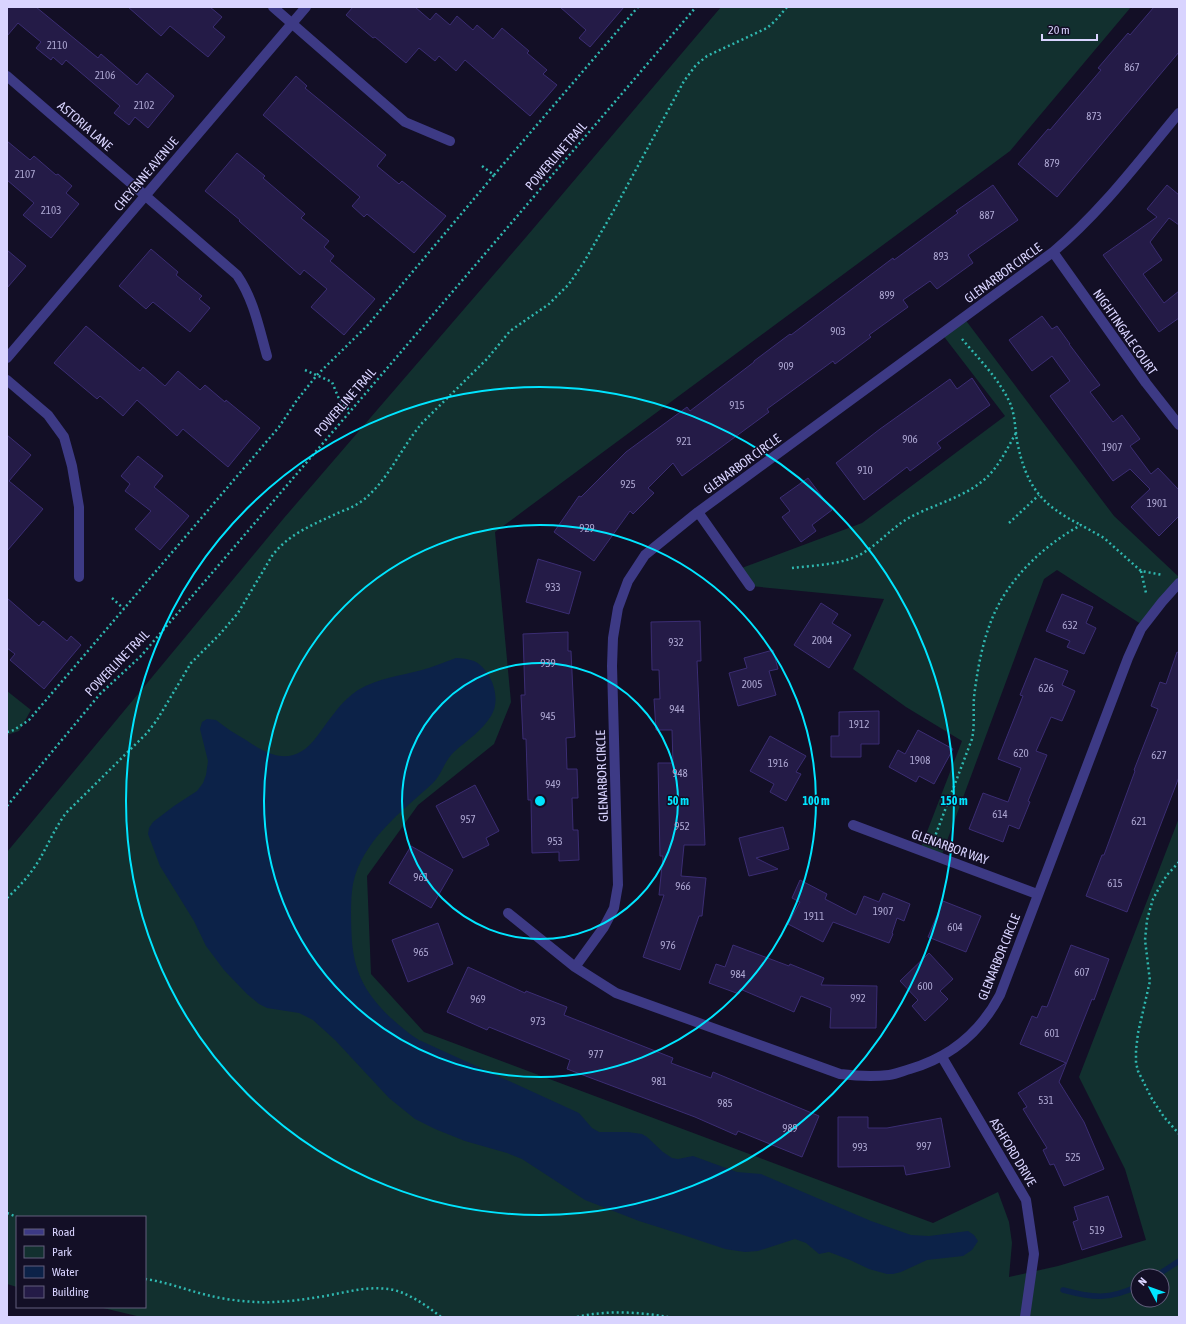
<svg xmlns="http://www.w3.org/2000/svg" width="1186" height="1324" font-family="'Asap Condensed',sans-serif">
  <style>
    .green { fill: #12302f; fill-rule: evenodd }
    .water { fill: #0c2248 }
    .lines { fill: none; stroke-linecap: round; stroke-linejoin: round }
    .stream { stroke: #0c2248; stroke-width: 5.5 }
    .building { fill: #241b47; stroke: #3b2d73 }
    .path { stroke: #2fb8b0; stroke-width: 2.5; stroke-dasharray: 2 3; stroke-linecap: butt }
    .minor { stroke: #3d3a85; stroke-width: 10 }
    .ring { fill: none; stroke: #00e5ff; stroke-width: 2 }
    .labels { text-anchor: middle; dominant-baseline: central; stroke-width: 3; stroke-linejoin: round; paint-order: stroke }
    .number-label { font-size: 11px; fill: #aca6d1 }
    .street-label { font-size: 13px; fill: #d9d4ff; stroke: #130f26 }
    .centre { fill: #00e5ff; stroke: #130f26; stroke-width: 2 }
    .ring-label { font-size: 12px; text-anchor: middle; font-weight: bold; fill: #00e5ff; stroke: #130f26; stroke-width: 3; stroke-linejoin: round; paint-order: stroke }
  </style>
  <rect width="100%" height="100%" fill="#130f26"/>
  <!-- green -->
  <path class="green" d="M 721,7 L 1131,7 L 1010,151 L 495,532 L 511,702 L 494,744 L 418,805 L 367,876 L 371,974 L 424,1032 L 933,1223 L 998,1192 L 1009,1222 L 1012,1243 L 1009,1277 L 1058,1266 L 1146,1240 L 1125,1169 L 1079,1077 L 1179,818 L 1179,1317 L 141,1317 L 99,1307 L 145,1307 L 145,1217 L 17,1217 L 17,1287 L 7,1284 L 7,852 L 284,518 L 527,236 ZM 1138,1276 L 1162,1276 L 1162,1300 L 1138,1300 Z
    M 964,318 L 1114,516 L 1179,577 L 1179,583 L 1144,626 L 1057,570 L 1044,579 L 941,857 L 920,850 L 962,741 L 906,707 L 853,669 L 884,599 L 750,586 L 739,569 L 862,523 L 1005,416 L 942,334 Z
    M 7,691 L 31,710 L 19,731 L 7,735 Z"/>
  <!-- water -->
  <path class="water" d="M 456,658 C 462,658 468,659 474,661 C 492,670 502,699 491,716 C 482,731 467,740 454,752 C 444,761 442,775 432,784 C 401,812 362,841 353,884 C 350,901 351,925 352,942 C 355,975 367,995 391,1018 C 400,1026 409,1034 419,1040 L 579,1113 L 592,1128 L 599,1132 L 628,1132 L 642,1134 L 647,1137 L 663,1152 L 672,1158 L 678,1159 L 693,1156 L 737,1172 L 761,1174 L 871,1221 L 911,1235 L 929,1236 L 968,1231 L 974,1235 L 978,1241 L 972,1250 L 963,1256 L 927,1260 L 901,1272 L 893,1274 L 887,1274 L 869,1269 L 850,1260 L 829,1252 L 819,1254 L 806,1243 L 795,1239 L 758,1251 L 745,1252 L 725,1249 L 677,1233 L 639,1221 L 585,1200 L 522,1159 L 507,1153 L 465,1141 L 435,1129 L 415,1119 L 389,1098 L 335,1040 L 313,1020 L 299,1013 L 267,1008 L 259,1004 L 247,994 L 224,970 L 206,946 L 194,921 L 160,866 L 148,834 L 149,828 L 153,822 L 174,806 L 197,791 L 203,783 L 206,775 L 208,761 L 200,729 L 202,722 L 207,719 L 216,720 C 225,727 235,734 246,740 C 273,759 296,766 318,735 C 330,719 341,701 358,690 C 378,678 400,676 422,670 C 433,667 444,662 456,658 Z"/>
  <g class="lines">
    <!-- stream -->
    <path class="stream" d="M 1156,1276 L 1179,1261
      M 1063,1290 C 1093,1298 1109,1300 1138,1286"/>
  </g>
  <!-- building -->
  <path class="building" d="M 7,7 L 36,7 L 98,58 L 101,54 L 137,85 L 147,73 L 174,96 L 148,128 L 135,117 L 129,125 L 114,113 L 120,106 L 66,60 L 62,65 L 53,57 L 51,60 L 36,48 L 41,42 L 18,23 L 7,36 Z
    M 128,7 L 210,7 L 222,17 L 213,27 L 225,37 L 208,57 L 170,26 L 161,36 Z
    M 353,7 L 415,7 L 430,20 L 436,13 L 450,25 L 457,16 L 473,30 L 477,25 L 493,39 L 502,28 L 529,51 L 527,53 L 547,70 L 543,74 L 557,85 L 530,116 L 465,60 L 456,71 L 439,56 L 435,61 L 419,48 L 406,63 L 375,37 L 373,38 L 346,15 Z
    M 560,7 L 624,7 L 590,47 L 579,38 L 586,30 Z
    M 1154,7 L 1179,7 L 1179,52 L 1057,197 L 1018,164 L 1048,129 L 1050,130 L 1101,70 L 1098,68 L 1128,33 L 1130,35 Z
    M 296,76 L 307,86 L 305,88 L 386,155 L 377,166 L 399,184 L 402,181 L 446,216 L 414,253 L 367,214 L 364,217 L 352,206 L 360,197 L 263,115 Z
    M 7,141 L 30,160 L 34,156 L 56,175 L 58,174 L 72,186 L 66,193 L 79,204 L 51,238 L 23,215 L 34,203 L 7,180 Z
    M 237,153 L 265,176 L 263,178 L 305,214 L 301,218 L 329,241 L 324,247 L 334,256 L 330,261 L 375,299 L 344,335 L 311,307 L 327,289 L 304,270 L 300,275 L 239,221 L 240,220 L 205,191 Z
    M 993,185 L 1018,220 L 968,255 L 973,263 L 937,289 L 930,281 L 903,300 L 908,307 L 869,335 L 871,337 L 835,364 L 833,361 L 767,409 L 769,412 L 682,476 L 673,463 L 648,488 L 654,493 L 633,514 L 630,511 L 594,561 L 554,532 L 579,496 L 581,497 L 626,452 L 687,407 L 690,411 L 754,362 L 754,361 L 790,334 L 791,335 L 893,258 L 894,260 L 958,213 L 956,211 Z
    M 1167,185 L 1179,195 L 1179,225 L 1169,218 L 1150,242 L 1162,260 L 1143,274 L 1164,303 L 1179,291 L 1179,318 L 1159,332 L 1103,255 L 1157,217 L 1147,209 Z
    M 151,249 L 178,272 L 176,275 L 202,296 L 199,299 L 210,308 L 190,332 L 153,302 L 146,309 L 119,286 Z
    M 7,250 L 26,266 L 7,288 Z
    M 1042,316 L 1052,329 L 1057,326 L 1070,344 L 1069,344 L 1100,385 L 1090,392 L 1113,422 L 1122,415 L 1140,439 L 1130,446 L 1151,474 L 1158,468 L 1179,490 L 1179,516 L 1159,536 L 1131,507 L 1150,489 L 1130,469 L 1113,481 L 1050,396 L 1070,381 L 1052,356 L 1032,371 L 1009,340 Z
    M 86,326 L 140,371 L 143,367 L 165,386 L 178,371 L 200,390 L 205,385 L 225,402 L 226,400 L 260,428 L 228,467 L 183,429 L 177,436 L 137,400 L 123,416 L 100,396 L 97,399 L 54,363 Z
    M 972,378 L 990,405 L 937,443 L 941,448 L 910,471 L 907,467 L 864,500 L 836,463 L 880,429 L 950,379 L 957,389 Z
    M 7,435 L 31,455 L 9,481 L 43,509 L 7,551 Z
    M 138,456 L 163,476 L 154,487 L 189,516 L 160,550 L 135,529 L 151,511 L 125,491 L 130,484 L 121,476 Z
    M 808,478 L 832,510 L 812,525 L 816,531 L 801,542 L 782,517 L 790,511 L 780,498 Z
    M 538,559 L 581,572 L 569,614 L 526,602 Z
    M 1062,594 L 1093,607 L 1086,623 L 1096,628 L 1084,654 L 1067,647 L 1070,641 L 1046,631 Z
    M 7,598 L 39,626 L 43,621 L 67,641 L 71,636 L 81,645 L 44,689 L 10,660 L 15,654 L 7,648 Z
    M 821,603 L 838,614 L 832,623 L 851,635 L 829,668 L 794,645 Z
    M 700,621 L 701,661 L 697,661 L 705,845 L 684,845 L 681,876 L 706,878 L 702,916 L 699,916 L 680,970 L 643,957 L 664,895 L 659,895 L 663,856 L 660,856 L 658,763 L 673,763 L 672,730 L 656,730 L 654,699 L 660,699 L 659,670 L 652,670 L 651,622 Z
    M 568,632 L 568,651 L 571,651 L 575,737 L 566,738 L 567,769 L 577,769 L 578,798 L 572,798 L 573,830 L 578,830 L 579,860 L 559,861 L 559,852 L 532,853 L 531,800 L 528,800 L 526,739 L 523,739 L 521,695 L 525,695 L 523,634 Z
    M 773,650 L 778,669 L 769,671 L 776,695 L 738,706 L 729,673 L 747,668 L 744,658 Z
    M 1177,652 L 1179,653 L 1179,777 L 1127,912 L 1086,896 L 1102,855 L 1104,855 L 1135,771 L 1134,770 L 1158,709 L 1151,706 L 1160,682 L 1166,684 Z
    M 1035,658 L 1068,671 L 1062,685 L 1075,691 L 1062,721 L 1051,717 L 1036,751 L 1047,755 L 1028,801 L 1030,802 L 1019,829 L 1009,825 L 1003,842 L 969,829 L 983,793 L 1008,802 L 1021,768 L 998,759 L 1023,696 L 1020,695 Z
    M 879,711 L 879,744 L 861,744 L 861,757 L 831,757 L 831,736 L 839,736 L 839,712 Z
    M 918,730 L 953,749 L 934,784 L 919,776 L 916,782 L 889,767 L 898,750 L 905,754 Z
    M 770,736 L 806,756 L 796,772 L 801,774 L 786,801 L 770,792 L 774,784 L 750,771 Z
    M 475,785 L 499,831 L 486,838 L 489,845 L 463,858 L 436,806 Z
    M 783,827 L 789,849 L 756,858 L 778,869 L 749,876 L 739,838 Z
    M 411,846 L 453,870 L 431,908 L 389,883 Z
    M 800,880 L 827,894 L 825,899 L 856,915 L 864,896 L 879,902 L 883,893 L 910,904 L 904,921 L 897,918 L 892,933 L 893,934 L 889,943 L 833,922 L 823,942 L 788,924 L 800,902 L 792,898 Z
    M 943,901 L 981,916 L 966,952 L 928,937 Z
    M 438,923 L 453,964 L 408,982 L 392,940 Z
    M 733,945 L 789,966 L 790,964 L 824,978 L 821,985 L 877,986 L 876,1028 L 830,1028 L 831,1008 L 801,996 L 794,1012 L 740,989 L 739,994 L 709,983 L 716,964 L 725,967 Z
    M 1071,945 L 1109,959 L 1094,1000 L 1092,999 L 1059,1082 L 1084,1122 L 1104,1169 L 1064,1186 L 1054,1164 L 1050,1165 L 1043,1150 L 1047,1148 L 1023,1109 L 1027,1107 L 1018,1093 L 1066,1063 L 1020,1044 L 1032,1016 L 1037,1018 L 1042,1006 L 1047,1007 Z
    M 929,953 L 953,979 L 940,991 L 948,999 L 925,1021 L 912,1006 L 918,1000 L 900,981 Z
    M 468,967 L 525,993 L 526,991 L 567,1007 L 564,1015 L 673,1058 L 671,1063 L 711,1078 L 713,1072 L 819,1116 L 802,1157 L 738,1131 L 736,1135 L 695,1117 L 567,1069 L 570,1060 L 489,1027 L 487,1030 L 447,1012 Z
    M 838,1117 L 868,1117 L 868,1128 L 887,1128 L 941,1118 L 950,1167 L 906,1175 L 904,1166 L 838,1167 Z
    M 1108,1196 L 1122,1237 L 1082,1250 L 1073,1222 L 1078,1220 L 1074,1207 Z"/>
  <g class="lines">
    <!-- path -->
    <path class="path" d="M 482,166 L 494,175 L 638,7
      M 962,339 C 979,359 999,379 1010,403 C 1015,415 1015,428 1017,441 C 1026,486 1041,505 1081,525
      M 305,370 L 332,382 L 339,399 L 350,411
      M 1009,523 L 1039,495
      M 792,568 C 815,565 843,565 863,553 C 879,543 891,529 907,519 C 933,504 969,497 990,474 C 1001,462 1008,447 1016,433
      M 1141,571 L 1146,593
      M 112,598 L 124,609
      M 7,732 L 14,730 L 29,720 L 279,427 L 297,400 L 317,375 L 367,326 L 494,175
      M 7,806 L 100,694 L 141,656 L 696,7
      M 934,839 L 972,739 C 975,725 973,711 974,697 C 978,665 984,631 1000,602 C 1018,570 1048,543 1081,525 L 1104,538 L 1141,571 L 1163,575
      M 1179,862 L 1167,875 L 1159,888 L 1153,899 L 1147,920 L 1145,940 L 1150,981 L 1138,1033 L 1136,1050 L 1136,1063 L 1138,1071 L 1152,1099 L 1164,1117 L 1179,1134
      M 7,898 C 18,888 28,877 36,865 C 47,848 54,829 66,813 L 147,733 L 157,720 L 191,663 L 220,634 L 238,613 L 272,556 C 289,533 315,524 340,512 C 348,509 355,506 362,501 C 389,480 401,447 423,422 L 487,359 L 510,331 L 549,304 L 569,284 L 584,262 L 614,210 L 684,81 L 696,65 L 707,56 L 767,28 L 775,21 L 787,7
      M 7,1213 L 17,1217
      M 145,1279 C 167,1282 186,1290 207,1295 C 222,1299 239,1301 255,1302 C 278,1303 302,1300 325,1296 C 348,1292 370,1285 394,1290 C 412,1295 427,1306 441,1317
      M 577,1317 C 607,1310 639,1312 668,1317"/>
    <!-- minor -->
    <path class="minor" d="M 273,7 L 405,122 L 450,141
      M 7,76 L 237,275 C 254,300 259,328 267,356
      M 1179,113 C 1139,161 1101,212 1053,252 L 698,512 L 645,555 L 628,581 L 618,608 L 613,638 L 612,666 L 618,885 L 614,908 L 604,927 L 575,967 L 616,993 L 840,1074 C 856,1076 873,1077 889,1075 C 896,1074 903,1071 910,1069 C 951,1057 980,1033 1000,995 L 1128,658 L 1141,629 L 1162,602 L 1179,583
      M 1053,252 L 1146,383 L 1179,425
      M 7,358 L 306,7
      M 7,380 L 48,415 L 64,437 L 72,466 L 79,507 L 79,577
      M 698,512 L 750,586
      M 853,825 L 1037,894
      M 508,913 L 575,967
      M 942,1057 L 1026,1200 L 1034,1254 L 1025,1317"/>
  </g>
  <!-- distance rings -->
  <g class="ring">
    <circle cx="540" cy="801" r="138"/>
    <circle cx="540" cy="801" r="276"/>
    <circle cx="540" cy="801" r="414"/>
  </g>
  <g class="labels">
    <!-- number labels -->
    <g class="number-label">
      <text x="57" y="45">2110</text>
      <text x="1132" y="67">867</text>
      <text x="105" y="75">2106</text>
      <text x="144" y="105">2102</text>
      <text x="1094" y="116">873</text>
      <text x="1052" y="163">879</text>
      <text x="25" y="174">2107</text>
      <text x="51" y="210">2103</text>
      <text x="987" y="215">887</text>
      <text x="941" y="256">893</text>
      <text x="887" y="295">899</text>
      <text x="838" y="331">903</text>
      <text x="786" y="366">909</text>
      <text x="737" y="405">915</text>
      <text x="910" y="439">906</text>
      <text x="684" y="441">921</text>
      <text x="1112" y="447">1907</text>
      <text x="865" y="470">910</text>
      <text x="628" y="484">925</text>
      <text x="1157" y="503">1901</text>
      <text x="587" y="528">929</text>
      <text x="553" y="587">933</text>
      <text x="1070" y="625">632</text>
      <text x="822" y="640">2004</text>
      <text x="676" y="642">932</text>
      <text x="548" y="663">939</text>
      <text x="752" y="684">2005</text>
      <text x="1046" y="688">626</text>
      <text x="677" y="709">944</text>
      <text x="548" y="716">945</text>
      <text x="859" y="724">1912</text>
      <text x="1021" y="753">620</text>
      <text x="1159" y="755">627</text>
      <text x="920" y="760">1908</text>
      <text x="778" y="763">1916</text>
      <text x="680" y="773">948</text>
      <text x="553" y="784">949</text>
      <text x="1000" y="814">614</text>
      <text x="468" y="819">957</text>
      <text x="1139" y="821">621</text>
      <text x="682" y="826">952</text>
      <text x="555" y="841">953</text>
      <text x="421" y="877">961</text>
      <text x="1115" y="883">615</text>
      <text x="683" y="886">966</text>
      <text x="883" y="911">1907</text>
      <text x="814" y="916">1911</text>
      <text x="955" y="927">604</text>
      <text x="668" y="945">976</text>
      <text x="421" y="952">965</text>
      <text x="1082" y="972">607</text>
      <text x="738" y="974">984</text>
      <text x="925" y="986">600</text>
      <text x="858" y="998">992</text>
      <text x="478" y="999">969</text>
      <text x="538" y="1021">973</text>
      <text x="1052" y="1033">601</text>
      <text x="596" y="1054">977</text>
      <text x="659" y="1081">981</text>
      <text x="1046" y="1100">531</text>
      <text x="725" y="1103">985</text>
      <text x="790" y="1128">989</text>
      <text x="924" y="1146">997</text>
      <text x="860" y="1147">993</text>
      <text x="1073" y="1157">525</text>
      <text x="1097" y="1230">519</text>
    </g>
    <!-- street labels -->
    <g class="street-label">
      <text transform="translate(85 126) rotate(41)">ASTORIA LANE</text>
      <text transform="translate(556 156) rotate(-49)">POWERLINE TRAIL</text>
      <text transform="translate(146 174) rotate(-50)">CHEYENNE AVENUE</text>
      <text transform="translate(1003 273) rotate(-36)">GLENARBOR CIRCLE</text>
      <text transform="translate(1125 332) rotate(55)">NIGHTINGALE COURT</text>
      <text transform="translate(345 402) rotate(-49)">POWERLINE TRAIL</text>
      <text transform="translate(742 464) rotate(-36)">GLENARBOR CIRCLE</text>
      <text transform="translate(117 663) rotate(-46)">POWERLINE TRAIL</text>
      <text transform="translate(602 776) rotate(-92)">GLENARBOR CIRCLE</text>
      <text transform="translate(950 847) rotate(20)">GLENARBOR WAY</text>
      <text transform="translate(999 957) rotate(-68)">GLENARBOR CIRCLE</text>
      <text transform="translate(1013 1152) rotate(59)">ASHFORD DRIVE</text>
    </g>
  </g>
  <circle cx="540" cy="801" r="6" class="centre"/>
  <g class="ring-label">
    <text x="678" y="805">50 m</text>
    <text x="816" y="805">100 m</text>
    <text x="954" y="805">150 m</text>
  </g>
  <!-- border -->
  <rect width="1186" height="1324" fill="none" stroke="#d9d4ff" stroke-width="16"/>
  <!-- legend -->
  <rect x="16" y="1216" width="130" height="92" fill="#130f26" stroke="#625e7d"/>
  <rect x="24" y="1229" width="20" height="6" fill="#3d3a85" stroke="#625e7d"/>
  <text x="52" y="1236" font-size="12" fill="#d9d4ff">Road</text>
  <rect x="24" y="1246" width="20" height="12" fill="#12302f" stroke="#625e7d"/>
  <text x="52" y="1256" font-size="12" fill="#d9d4ff">Park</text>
  <rect x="24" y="1266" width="20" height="12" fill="#0c2248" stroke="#625e7d"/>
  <text x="52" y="1276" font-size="12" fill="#d9d4ff">Water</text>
  <rect x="24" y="1286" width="20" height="12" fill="#241b47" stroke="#625e7d"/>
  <text x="52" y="1296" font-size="12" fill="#d9d4ff">Building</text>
  <!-- north arrow -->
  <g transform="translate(1150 1288) rotate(311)"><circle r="19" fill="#130f26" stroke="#625e7d"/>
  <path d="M0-3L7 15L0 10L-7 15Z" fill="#00e5ff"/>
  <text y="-6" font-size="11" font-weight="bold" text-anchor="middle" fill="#d9d4ff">N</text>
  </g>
  <!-- scale -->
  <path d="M1042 34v6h55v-6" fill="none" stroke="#d9d4ff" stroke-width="2"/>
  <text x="1048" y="34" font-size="12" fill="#d9d4ff" stroke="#130f26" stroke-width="3" paint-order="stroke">20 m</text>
</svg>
